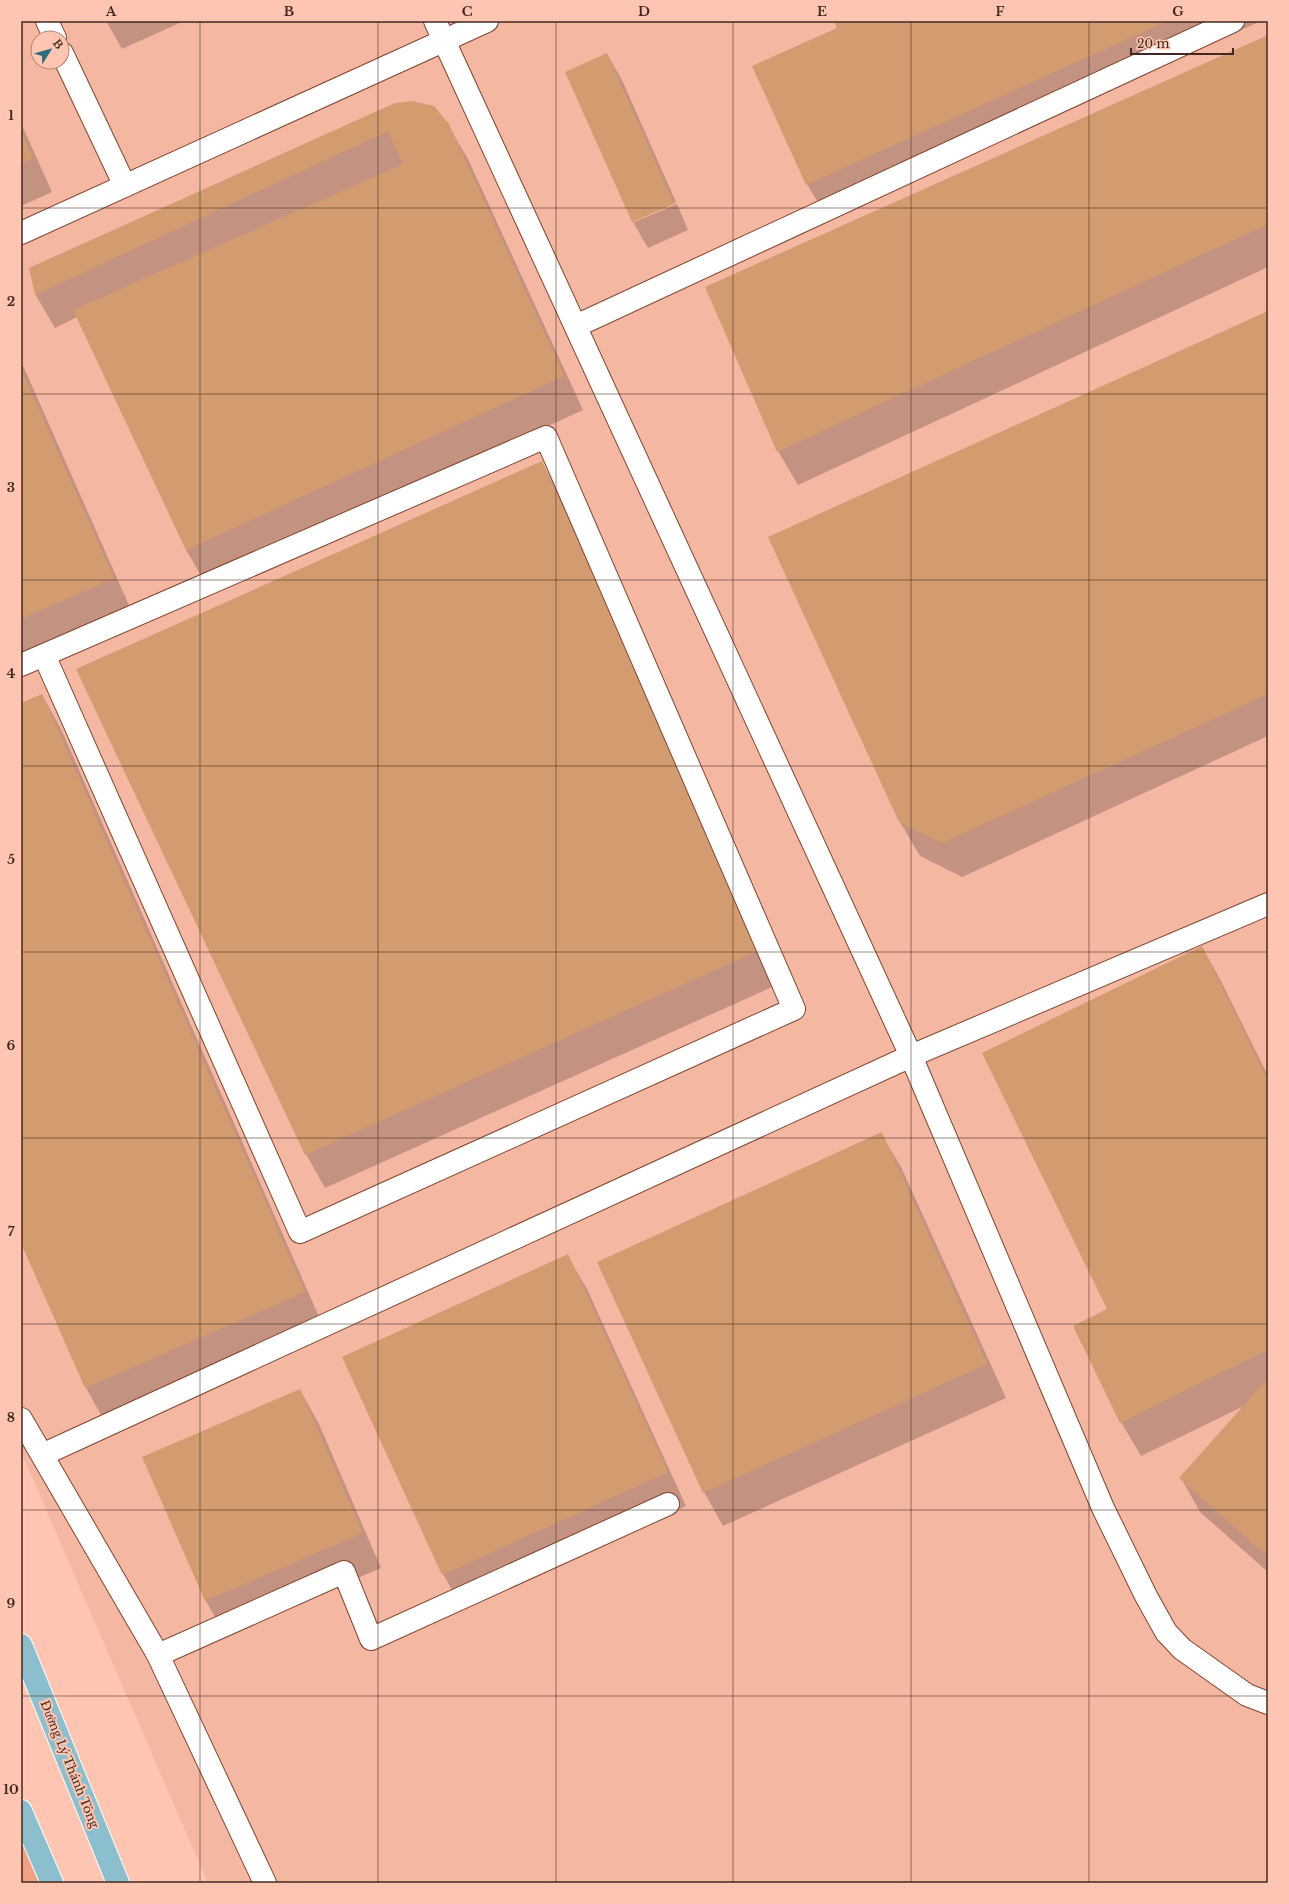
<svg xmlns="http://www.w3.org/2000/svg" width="1289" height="1904" font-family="'Libre Baskerville',serif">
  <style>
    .built { fill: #f4b7a2; fill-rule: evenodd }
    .green { fill: #f29f83 }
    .shadow { fill: #0003 }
    .building { fill: #d39c70 }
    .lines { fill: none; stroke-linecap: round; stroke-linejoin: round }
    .minor-casing { stroke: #814631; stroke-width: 24 }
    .major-casing { stroke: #fff; stroke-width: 24 }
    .minor { stroke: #fff; stroke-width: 22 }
    .major { stroke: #8cbfce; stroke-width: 22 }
    .grid { fill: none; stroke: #43281f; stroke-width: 1; stroke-opacity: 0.55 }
    .labels { text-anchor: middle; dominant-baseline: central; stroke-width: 4; stroke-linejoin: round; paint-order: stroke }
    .street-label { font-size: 12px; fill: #43281f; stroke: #fdc5b2 }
    .neatline { fill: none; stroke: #43281f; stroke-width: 1.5 }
    .grid-label { font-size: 13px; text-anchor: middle; font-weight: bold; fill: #43281f }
  </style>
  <rect width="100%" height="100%" fill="#fdc5b2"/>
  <!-- built -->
  <path class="built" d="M 21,21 L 1268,21 L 1268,1883 L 208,1883 L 21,1452 ZM 38,38 L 62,38 L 62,62 L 38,62 Z"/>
  <!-- green -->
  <path class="green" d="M 21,1836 L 44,1883 L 21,1883 Z"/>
  <!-- shadow -->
  <path class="shadow" d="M 106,21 L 184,21 L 122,49 Z
    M 835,21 L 1261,21 L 827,218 L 807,184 L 838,28 Z
    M 1268,36 L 1268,267 L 798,485 L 778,451 Z
    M 607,54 L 622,80 L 676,202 L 634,220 L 634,222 L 677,204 L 688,230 L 648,248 L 633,222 Z
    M 395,104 L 448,125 L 468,159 L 583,410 L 206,584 L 186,550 L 77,317 L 55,328 L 35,294 Z
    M 21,123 L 52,192 L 21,206 Z
    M 1268,312 L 1268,736 L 962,877 L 920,856 L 900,822 Z
    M 21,361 L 132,612 L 21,661 Z
    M 542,463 L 561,497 L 781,983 L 325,1188 L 306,1154 Z
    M 42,695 L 61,729 L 323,1326 L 105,1422 L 86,1388 L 21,1240 L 21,704 Z
    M 1202,947 L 1221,981 L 1268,1076 L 1268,1572 L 1200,1512 L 1181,1478 L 1246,1405 L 1141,1456 L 1121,1422 L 1108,1310 Z
    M 881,1134 L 901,1167 L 1006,1398 L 723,1526 L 704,1492 Z
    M 567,1255 L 587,1289 L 686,1506 L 462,1608 L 443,1574 Z
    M 300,1390 L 319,1424 L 381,1568 L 225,1635 L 206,1601 L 144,1458 Z"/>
  <!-- building -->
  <path class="building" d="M 834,21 L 1167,21 L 806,185 L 752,66 L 837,28 Z
    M 1268,35 L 1268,224 L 777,452 L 705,287 Z
    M 607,53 L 674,204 L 632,222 L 565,72 Z
    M 412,101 L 434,106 L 449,124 L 564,376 L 186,550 L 73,310 L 403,164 L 388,131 L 35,295 L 29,268 L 395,103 Z
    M 21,131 L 33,158 L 21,164 Z
    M 1268,311 L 1268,694 L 942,843 L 899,822 L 768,537 Z
    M 21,369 L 114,578 L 21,619 Z
    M 542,461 L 762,949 L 305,1155 L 76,669 Z
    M 42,694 L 305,1292 L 85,1388 L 21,1243 L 21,703 Z
    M 1202,946 L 1268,1080 L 1268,1350 L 1120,1423 L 1073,1326 L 1107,1309 L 982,1053 Z
    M 882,1132 L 987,1364 L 703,1493 L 597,1262 Z
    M 568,1254 L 668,1472 L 442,1575 L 342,1357 Z
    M 1268,1378 L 1268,1557 L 1179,1478 Z
    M 300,1389 L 363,1533 L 205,1601 L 142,1457 Z"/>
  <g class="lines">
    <!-- minor casing -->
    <g class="minor-casing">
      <path id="minor" d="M 47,21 L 55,38
        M 435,21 L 911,1056 L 1103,1508 L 1146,1596 L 1166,1632 L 1182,1649 L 1247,1695 L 1268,1703
        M 62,53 L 125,186
        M 21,233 L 487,21
        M 576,326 L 1233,21
        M 21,665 L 546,437 L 794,1009 L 300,1232 L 44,655
        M 21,1419 L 42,1455 L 911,1056 L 1268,904
        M 42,1455 L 158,1655 L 265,1883
        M 158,1655 L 344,1572 L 371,1639 L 668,1504"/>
    </g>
    <!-- major casing -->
    <g class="major-casing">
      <path id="major" d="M 21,1645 L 118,1883
        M 21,1811 L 52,1883"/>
    </g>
    <!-- minor -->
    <use href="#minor" class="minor"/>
    <!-- major -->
    <use href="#major" class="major"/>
  </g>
  <!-- grid -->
  <path class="grid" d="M 200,21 L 200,1883M 378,21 L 378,1883M 556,21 L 556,1883M 733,21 L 733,1883M 911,21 L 911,1883M 1089,21 L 1089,1883M 21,208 L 1268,208M 21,394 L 1268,394M 21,580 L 1268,580M 21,766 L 1268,766M 21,952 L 1268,952M 21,1138 L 1268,1138M 21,1324 L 1268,1324M 21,1510 L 1268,1510M 21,1696 L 1268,1696"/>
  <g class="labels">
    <!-- street labels -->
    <g class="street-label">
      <text transform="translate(70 1764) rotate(68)">Đường Lý Thánh Tông</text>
    </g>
  </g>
  <!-- border -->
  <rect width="1289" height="1904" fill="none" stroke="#fdc5b2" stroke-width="44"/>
  <!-- north arrow -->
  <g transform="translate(50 50) rotate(53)"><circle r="19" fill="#fdc5b2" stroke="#b38677"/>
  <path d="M0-3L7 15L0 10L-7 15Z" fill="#2b6d7f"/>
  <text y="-6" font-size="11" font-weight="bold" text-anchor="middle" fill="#43281f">B</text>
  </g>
  <!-- scale -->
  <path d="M1131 48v6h102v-6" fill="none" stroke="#43281f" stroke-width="2"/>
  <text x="1137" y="48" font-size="12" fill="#43281f" stroke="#fdc5b2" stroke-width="3" paint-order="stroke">20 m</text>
  <rect x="22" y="22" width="1245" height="1860" class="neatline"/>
  <g class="grid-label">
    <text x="111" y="16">A</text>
    <text x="289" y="16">B</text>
    <text x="467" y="16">C</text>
    <text x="644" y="16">D</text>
    <text x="822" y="16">E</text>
    <text x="1000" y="16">F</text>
    <text x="1178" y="16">G</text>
    <text x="11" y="120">1</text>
    <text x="11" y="306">2</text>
    <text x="11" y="492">3</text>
    <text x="11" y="678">4</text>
    <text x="11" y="864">5</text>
    <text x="11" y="1050">6</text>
    <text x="11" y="1236">7</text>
    <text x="11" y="1422">8</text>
    <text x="11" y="1608">9</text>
    <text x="11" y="1794">10</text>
  </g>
</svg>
